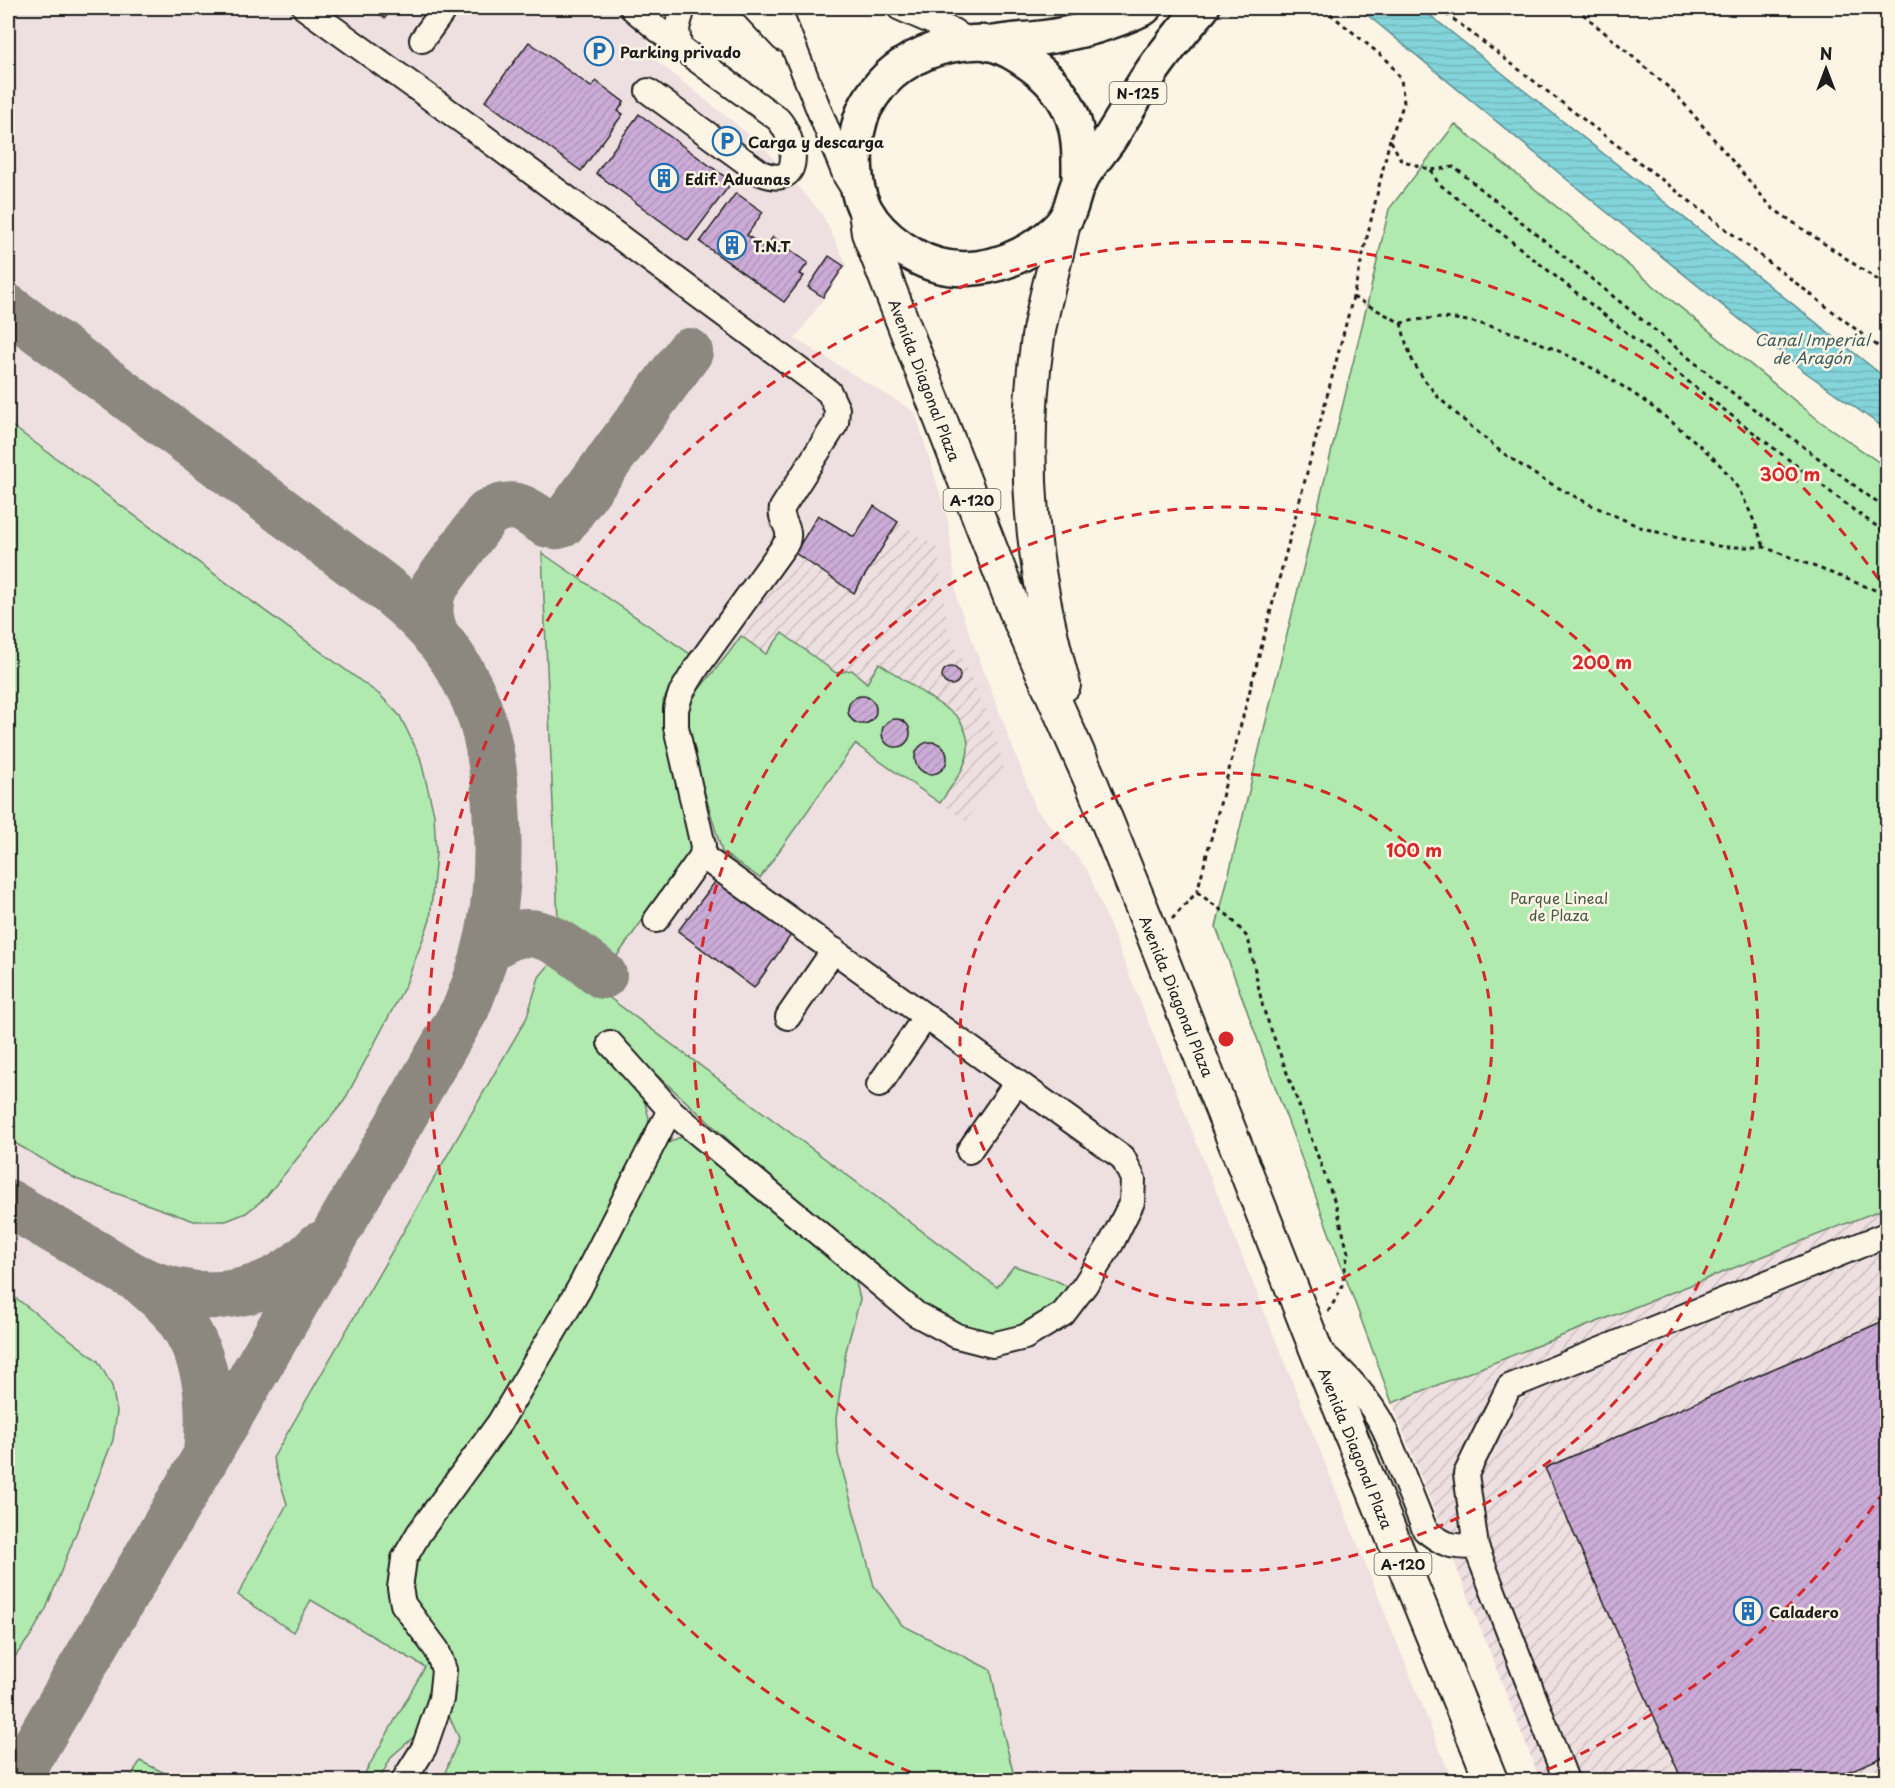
<svg xmlns="http://www.w3.org/2000/svg" width="1895" height="1788" font-family="'Playpen Sans',sans-serif">
  <style>
    .built { fill: #eedfe1 }
    .industrial { fill: url(#industrial-furrows) }
    .green { fill: #b0eaaf; stroke: #668366; stroke-width: 1.5 }
    .water { fill: url(#water-rules); stroke: #5a8b8f; stroke-width: 1.5 }
    .lines { fill: none; stroke-linecap: round; stroke-linejoin: round }
    .taxiway { stroke: #8c8880; stroke-width: 48 }
    .building { fill: url(#building-hatch); stroke: #1c1c1c; stroke-width: 1.5 }
    .minor-casing { stroke: #1c1c1c; stroke-width: 28 }
    .major-casing { stroke: #1c1c1c; stroke-width: 36 }
    .highway-casing { stroke: #1c1c1c; stroke-width: 38 }
    .path { stroke: #1c1c1c; stroke-width: 3; stroke-dasharray: 4.5 4.5; stroke-linecap: butt }
    .minor { stroke: #fcf5e5; stroke-width: 24 }
    .major { stroke: #fcf5e5; stroke-width: 32 }
    .highway { stroke: #fcf5e5; stroke-width: 33 }
    .ring { fill: none; stroke: #d62828; stroke-width: 3; stroke-dasharray: 10 8 }
    .labels { text-anchor: middle; dominant-baseline: central; stroke-width: 5; stroke-linejoin: round; paint-order: stroke }
    .shield { fill: #fcf5e5; stroke: #5f5d58; stroke-width: 1.5 }
    .shield-label { font-size: 14px; font-weight: bold; fill: #1c1c1c }
    .poi-label { font-size: 15px; font-weight: bold; fill: #1c1c1c; stroke: #fcf5e5; text-anchor: start }
    .street-label { font-size: 15px; fill: #1c1c1c; stroke: #fcf5e5 }
    .park-label { font-size: 15px; fill: #485a48; stroke: #fcf5e5 }
    .water-label { font-size: 16px; font-style: italic; fill: #405d5f; stroke: #fcf5e5 }
    .centre { fill: #d62828; stroke: #fcf5e5; stroke-width: 3 }
    .ring-label { font-size: 18px; text-anchor: middle; font-weight: bold; fill: #d62828; stroke: #fcf5e5; stroke-width: 5; stroke-linejoin: round; paint-order: stroke }
  </style>
  <defs>
    <pattern id="industrial-furrows" width="10" height="10" patternUnits="userSpaceOnUse" patternTransform="scale(1.5)"><rect width="10" height="10" fill="#eedfe1"/><path d="M-1 1l2-2M0 10L10 0M9 11l2-2" fill="none" stroke="#ccbfc0"/></pattern>
    <pattern id="water-rules" width="6" height="5" patternUnits="userSpaceOnUse" patternTransform="scale(1.5)"><rect width="6" height="5" fill="#83d5db"/><path d="M0 2.5h6" fill="none" stroke="#71b6bb"/></pattern>
    <pattern id="building-hatch" width="6" height="6" patternUnits="userSpaceOnUse" patternTransform="scale(1.5)"><rect width="6" height="6" fill="#ccacd7"/><path d="M-1 1l2-2M0 6l6-6M5 7l2-2" fill="none" stroke="#af93b8"/></pattern>
  </defs>
  <rect width="100%" height="100%" fill="#fcf5e5"/>
  <filter id="ink" filterUnits="userSpaceOnUse"><feTurbulence type="fractalNoise" baseFrequency=".0167" numOctaves="2"/><feDisplacementMap in="SourceGraphic" scale="12" xChannelSelector="R" yChannelSelector="G"/><feConvolveMatrix kernelMatrix="1 2 1 2 8 2 1 2 1" color-interpolation-filters="sRGB"/></filter>
  <g filter="url(#ink)">
    <!-- built -->
    <path class="built" d="M 8,8 L 612,8 L 646,32 L 653,58 L 763,146 L 822,214 L 847,265 L 795,339 L 915,412 L 948,520 L 957,600 L 1036,809 L 1087,869 L 1452,1780 L 8,1780 Z"/>
    <!-- industrial -->
    <path class="industrial" d="M 874,506 L 937,548 L 948,631 L 984,705 L 1004,765 L 966,821 L 728,654 L 818,515 L 854,536 Z
      M 1887,1207 L 1887,1780 L 1540,1780 L 1392,1403 Z"/>
    <!-- green -->
    <path class="green" d="M 1455,124 L 1821,422 L 1887,468 L 1888,1207 L 1392,1403 L 1216,927 L 1367,305 L 1389,209 Z
      M 8,423 L 380,695 L 400,716 L 420,757 L 434,814 L 436,853 L 430,920 L 406,984 L 344,1101 L 265,1198 L 246,1213 L 226,1221 L 194,1221 L 76,1179 L 8,1139 Z
      M 542,553 L 693,656 L 676,677 L 663,701 L 664,724 L 693,834 L 691,852 L 617,956 L 607,956 L 558,920 Z
      M 782,633 L 836,673 L 852,670 L 867,683 L 879,663 L 957,716 C 982,751 960,773 940,803 L 855,744 L 760,878 L 722,852 L 686,729 L 686,705 L 728,654 L 741,636 L 766,654 Z
      M 554,959 L 595,987 L 997,1287 L 1014,1266 L 1053,1279 L 1073,1289 L 1047,1317 L 999,1336 L 935,1318 L 828,1230 L 607,1030 L 598,1043 L 640,1085 L 649,1118 L 646,1145 L 482,1440 L 396,1569 L 439,1678 L 423,1729 L 392,1756 L 379,1780 L 361,1780 L 425,1667 L 311,1600 L 293,1632 L 238,1595 L 287,1504 L 273,1458 L 527,1017 L 539,977 Z
      M 688,1137 L 853,1270 L 860,1299 L 846,1351 L 836,1419 L 838,1454 L 874,1586 L 902,1625 L 991,1670 L 1003,1732 L 1015,1780 L 442,1780 L 459,1738 L 447,1712 L 408,1601 L 410,1558 L 666,1144 L 678,1138 Z
      M 8,1292 L 98,1361 L 112,1386 L 117,1412 L 113,1440 L 46,1609 L 31,1635 L 8,1666 Z
      M 140,1761 L 179,1780 L 129,1780 Z"/>
    <!-- water -->
    <path class="water" d="M 1359,8 L 1421,8 L 1526,92 L 1887,379 L 1887,430 L 1805,372 L 1593,201 Z"/>
    <g class="lines">
      <!-- taxiway -->
      <path class="taxiway" d="M 8,308 L 376,581 C 417,612 449,644 471,691 C 488,727 494,767 496,806 C 501,879 495,941 466,1008 L 207,1455 L 16,1780
        M 436,637 C 429,620 427,607 433,589 L 487,514 C 528,489 537,533 562,524 L 689,352
        M 487,949 C 495,945 503,939 512,936 C 544,923 579,957 603,975
        M 8,1203 C 35,1219 63,1235 91,1251 C 108,1261 125,1273 143,1281 C 207,1308 271,1297 319,1246
        M 141,1280 C 151,1290 163,1299 172,1309 C 208,1353 212,1400 207,1454"/>
    </g>
    <!-- building -->
    <path class="building" d="M 370,8 L 392,8 L 385,18 Z
      M 529,42 L 591,87 L 596,81 L 624,102 L 618,111 L 623,114 L 581,171 L 485,101 Z
      M 639,114 L 732,182 L 688,241 L 596,173 Z
      M 736,193 L 763,212 L 747,235 L 765,248 L 773,237 L 808,263 L 800,274 L 804,276 L 784,302 L 700,242 Z
      M 829,256 L 844,266 L 823,297 L 808,287 Z
      M 874,506 L 898,522 L 854,593 L 795,553 L 818,515 L 854,537 Z
      M942 676a9 9 0 1 1 18 0a9 9 0 1 1-18 0Z
      M848 710a14 14 0 1 1 28 0a14 14 0 1 1-28 0Z
      M882 733a14 14 0 1 1 28 0a14 14 0 1 1-28 0Z
      M915 758a16 16 0 1 1 32 0a16 16 0 1 1-32 0Z
      M 718,878 L 793,932 L 754,988 L 678,931 Z
      M 1888,1319 L 1888,1755 L 1828,1780 L 1682,1780 L 1545,1468 Z"/>
    <g class="lines">
      <!-- minor casing -->
      <g class="minor-casing">
        <path id="minor" d="M 305,8 L 472,128 L 829,392 L 837,409 L 836,423 L 782,508 C 779,522 792,526 787,542 L 697,667 L 681,693 L 676,709 L 676,727 L 703,846 L 702,856 L 656,920
          M 632,8 L 679,47 L 778,119 C 796,139 805,191 761,173 L 648,91
          M 754,8 L 783,39
          M 778,8 L 846,177 L 853,188
          M 900,8 L 953,31 L 969,42
          M 422,40 L 445,8
          M 679,47 L 677,28 L 683,8
          M 788,1017 L 834,950
          M 610,1043 L 670,1110 L 916,1314 L 957,1336 L 992,1345 L 1025,1337 L 1063,1314 L 1085,1285 L 1112,1242 L 1132,1202 L 1133,1179 L 1123,1158 L 702,856
          M 879,1085 L 926,1016
          M 969,1151 L 1017,1082
          M 1319,1351 C 1345,1373 1369,1398 1384,1428 L 1425,1530 C 1445,1546 1451,1547 1476,1547
          M 404,1780 L 424,1748 L 441,1699 L 444,1670 L 437,1650 L 403,1604 L 400,1588 L 404,1559 L 419,1533 L 500,1422 L 579,1289 L 670,1110
          M 1566,1780 L 1476,1547 L 1466,1474 L 1509,1387 L 1888,1234"/>
      </g>
      <!-- major casing -->
      <g class="major-casing">
        <path id="major" d="M 865,212 L 868,233 L 1016,613 L 1092,784 L 1154,938 L 1315,1347 L 1491,1780
          M 1064,685 C 1031,565 1020,461 1038,337 C 1044,298 1057,260 1064,221"/>
      </g>
      <!-- highway casing -->
      <g class="highway-casing">
        <path id="highway" d="M 990,44 C 1007,40 1024,40 1041,38 C 1077,33 1111,24 1144,8
          M 1079,183 C 1079,161 1080,139 1073,118 C 1066,98 1051,80 1034,67 C 1021,57 1005,47 989,43 C 977,41 964,43 952,45 C 915,52 883,73 865,108 C 855,129 854,153 856,176 C 858,212 882,237 913,255 C 954,279 1003,269 1040,243 C 1048,237 1058,230 1064,221 C 1072,210 1073,194 1079,182 C 1087,167 1099,154 1109,140 C 1122,120 1134,98 1148,77 C 1164,53 1183,30 1202,8"/>
      </g>
      <!-- path -->
      <path class="path" d="M 1323,8 L 1388,61 L 1401,79 L 1404,103 L 1390,139 L 1401,160 L 1431,170 L 1454,167 L 1721,384 L 1888,511
        M 1439,8 L 1888,354
        M 1576,8 L 1675,93 L 1772,208 L 1888,287
        M 1431,170 L 1438,183 L 1709,398 L 1859,514 L 1888,534
        M 1353,297 L 1401,323 C 1419,319 1437,317 1455,319 C 1538,331 1622,379 1685,433 C 1701,446 1718,461 1731,478 C 1746,499 1755,523 1764,547
        M 1401,323 L 1406,343 L 1413,362 L 1423,378 L 1438,397 L 1460,417 L 1500,451 L 1542,479 L 1589,504 L 1640,527 L 1678,538 L 1723,547 L 1764,547 L 1888,595
        M 1197,892 L 1230,917 L 1248,938 L 1263,1008 L 1337,1208 L 1348,1253 L 1341,1290 L 1328,1312
        M 1172,919 L 1197,892 L 1353,297 L 1390,139"/>
      <!-- minor -->
      <use href="#minor" class="minor"/>
      <!-- major -->
      <use href="#major" class="major"/>
      <!-- highway -->
      <use href="#highway" class="highway"/>
    </g>
  </g>
  <!-- distance rings -->
  <g class="ring">
    <circle cx="1226" cy="1039" r="266"/>
    <circle cx="1226" cy="1039" r="532"/>
    <path d="M1884 1491A798 798 0 0 1 1525 1779M927 1779A798 798 0 1 1 1884 587"/>
  </g>
  <!-- icons -->
  <defs>
    <g id="parking-ring" transform="scale(1.5)"><circle r="9.5" fill="#fcf5e5" stroke="#1f6fb2" stroke-width="1.5"/><path d="M-3.5-5.5H1a3.5 3.5 0 0 1 0 7H-1V5.5H-3.5ZM-1-3.4V-.6H.8a1.4 1.4 0 0 0 0-2.8Z" fill="#1f6fb2"/></g>
    <g id="building-ring" transform="scale(1.5)"><circle r="9.5" fill="#fcf5e5" stroke="#1f6fb2" stroke-width="1.5"/><path d="M-4-6H4V6H1V3H-1V6H-4ZM-2.5-4.3h1.7v1.8h-1.7ZM.8-4.3h1.7v1.8H.8ZM-2.5-1h1.7V.8h-1.7ZM.8-1h1.7V.8H.8Z" fill="#1f6fb2"/></g>
  </defs>
  <g fill-rule="evenodd">
    <use href="#parking-ring" x="599" y="51"/>
    <use href="#parking-ring" x="727" y="141"/>
    <use href="#building-ring" x="664" y="178"/>
    <use href="#building-ring" x="732" y="245"/>
    <use href="#building-ring" x="1748" y="1611"/>
  </g>
  <g class="labels">
    <!-- shield labels -->
    <g class="shield">
      <rect x="1109.5" y="82" width="57" height="22" rx="4.5"/>
      <rect x="943.5" y="489" width="57" height="22" rx="4.5"/>
      <rect x="1374.5" y="1553" width="57" height="22" rx="4.5"/>
    </g>
    <g class="shield-label">
      <text x="1138" y="93">N-125</text>
      <text x="972" y="500">A-120</text>
      <text x="1403" y="1564">A-120</text>
    </g>
    <!-- poi labels -->
    <g class="poi-label">
      <text x="620" y="51">Parking privado</text>
      <text x="748" y="141">Carga y descarga</text>
      <text x="685" y="178">Edif. Aduanas</text>
      <text x="753" y="245">T.N.T</text>
      <text x="1769" y="1611">Caladero</text>
    </g>
    <!-- street labels -->
    <g class="street-label">
      <text transform="translate(925 380) rotate(69)">Avenida Diagonal Plaza</text>
      <text transform="translate(1177 996) rotate(68)">Avenida Diagonal Plaza</text>
      <text transform="translate(1356 1448) rotate(68)">Avenida Diagonal Plaza</text>
    </g>
    <!-- park labels -->
    <g class="park-label">
      <text x="1559" y="897">Parque Lineal<tspan x="1559" dy="17">de Plaza</tspan></text>
    </g>
    <!-- water labels -->
    <g class="water-label">
      <text x="1812" y="339">Canal Imperial<tspan x="1812" dy="18">de Aragón</tspan></text>
    </g>
  </g>
  <circle cx="1226" cy="1039" r="9" class="centre"/>
  <g class="ring-label">
    <text x="1790" y="481">300 m</text>
    <text x="1602" y="669">200 m</text>
    <text x="1414" y="857">100 m</text>
  </g>
  <!-- margin -->
  <rect width="1895" height="1788" fill="none" stroke="#fcf5e5" stroke-width="30"/>
  <rect x="15" y="15" width="1865" height="1758" fill="none" stroke="#1c1c1c" stroke-width="2" filter="url(#ink)"/>
  <!-- north arrow -->
  <g transform="translate(1826 69)" stroke="#fcf5e5" stroke-width="4.5" paint-order="stroke">
  <path d="M0-4.5L10 22L0 15L-10 22Z" fill="#1c1c1c"/>
  <text y="-9" font-size="16" font-weight="bold" text-anchor="middle" fill="#1c1c1c">N</text>
  </g>
</svg>
